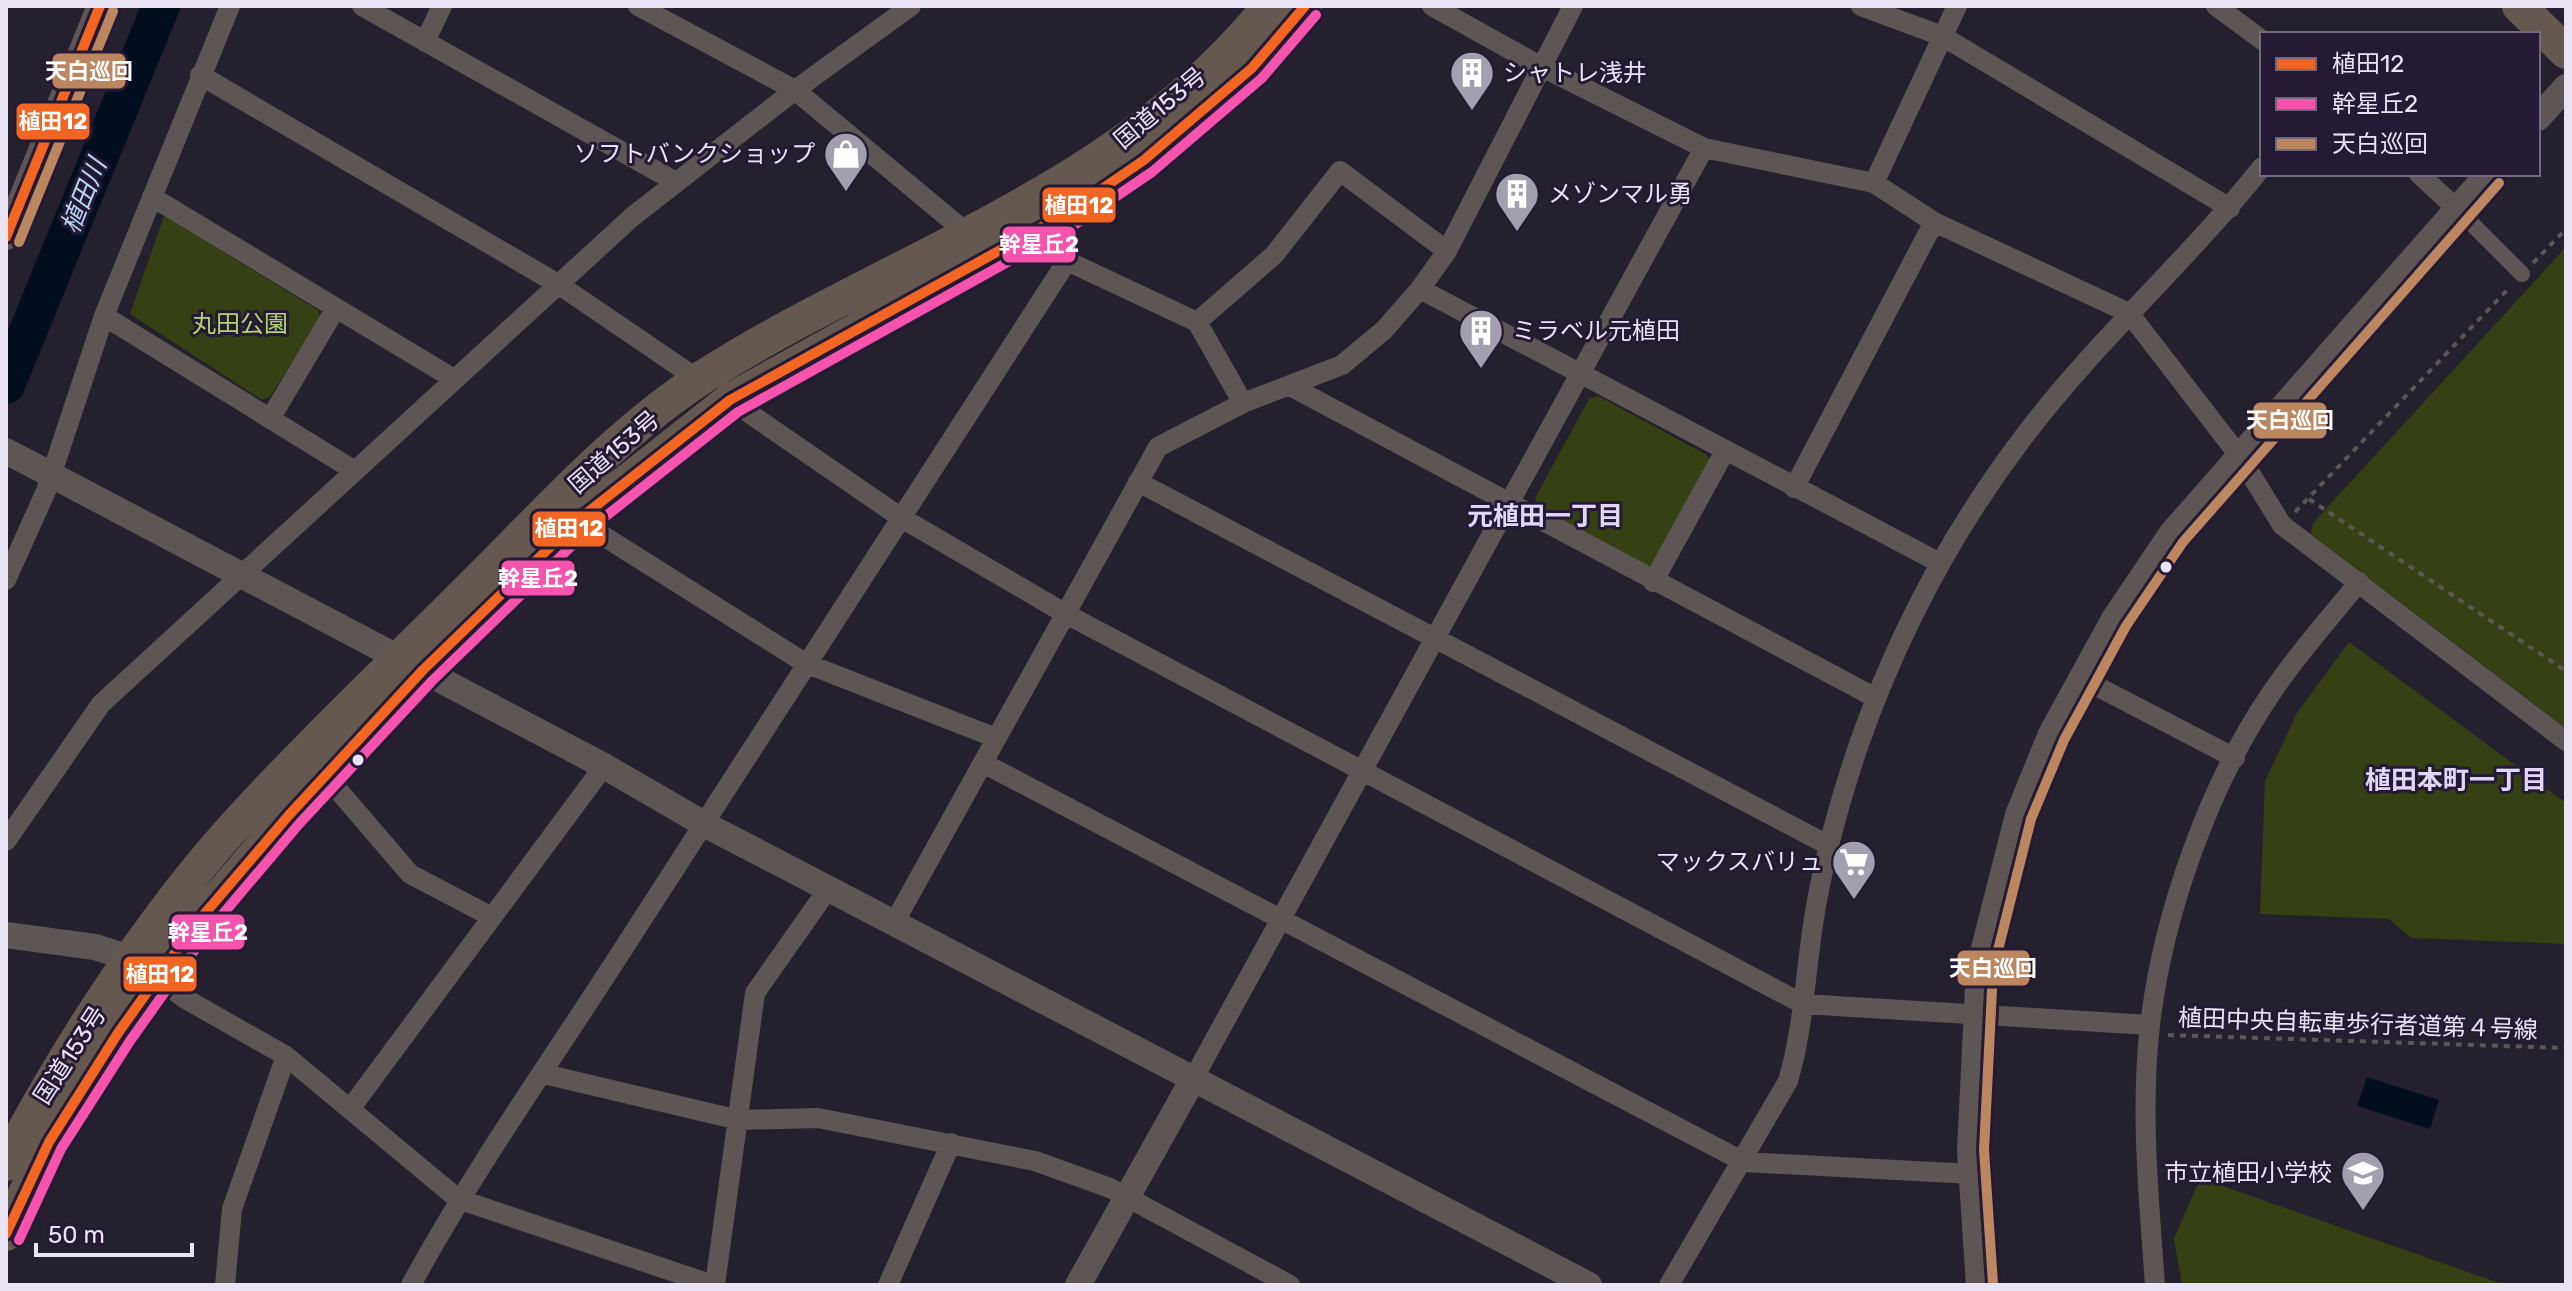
<svg xmlns="http://www.w3.org/2000/svg" width="2572" height="1291" font-family="Rubik,'Noto Sans JP',sans-serif">
  <style>
    .green { fill: #354112 }
    .water { fill: #030f1e }
    .lines { fill: none; stroke-linecap: round; stroke-linejoin: round }
    .river { stroke: #030f1e; stroke-width: 38 }
    .path { stroke: #5c5657; stroke-width: 4; stroke-dasharray: 6 6; stroke-linecap: butt }
    .pedestrian { stroke: #5e5654; stroke-width: 16 }
    .minor { stroke: #5e5654; stroke-width: 20 }
    .tertiary { stroke: #5e5654; stroke-width: 26 }
    .trunk { stroke: #645850; stroke-width: 34 }
    .bus-1-casing { stroke: #241a33; stroke-width: 16 }
    .bus-2-casing { stroke: #241a33; stroke-width: 16 }
    .bus-3-casing { stroke: #241a33; stroke-width: 16 }
    .bus-1 { stroke: #f26522; stroke-width: 10 }
    .bus-2 { stroke: #f653ac; stroke-width: 10 }
    .bus-3 { stroke: #bb8660; stroke-width: 10 }
    .bus-dot { fill: #e9e3f4; stroke: #241a33; stroke-width: 3 }
    .labels { text-anchor: middle; dominant-baseline: central; stroke-width: 6; stroke-linejoin: round; paint-order: stroke }
    .poi-label { font-size: 24px; fill: #e9e3f4; stroke: #241a33; text-anchor: start }
    .street-label { font-size: 24px; fill: #e9e3f4; stroke: #241a33 }
    .park-label { font-size: 24px; fill: #b4d56e; stroke: #241a33 }
    .water-label { font-size: 26px; font-style: italic; fill: #b7d7f5; stroke: #241a33 }
    .neighbourhood-label { font-size: 26px; font-weight: bold; fill: #e2d6f8; stroke: #241a33 }
    .line-badge { stroke: #241a33; stroke-width: 3 }
    .badge-label { font-size: 22px; text-anchor: middle; font-weight: bold; fill: #fff }
  </style>
  <rect width="100%" height="100%" fill="#25202d"/>
  <!-- green -->
  <path class="green" d="M 164,216 L 318,310 L 320,318 L 270,397 L 262,400 L 130,314 Z
    M 2566,247 L 2566,728 L 2311,534 L 2313,523 Z
    M 1598,396 L 1707,455 L 1711,465 L 1656,564 L 1646,566 L 1537,508 L 1535,498 L 1589,399 Z
    M 2349,642 L 2566,803 L 2566,944 L 2411,938 L 2389,919 L 2260,914 L 2265,781 L 2297,713 Z
    M 2200,1178 L 2499,1283 L 2499,1285 L 2182,1285 L 2174,1239 Z"/>
  <!-- water -->
  <path class="water" d="M 2367,1077 L 2439,1100 L 2430,1129 L 2357,1106 Z"/>
  <g class="lines">
    <!-- river -->
    <path class="river" d="M 6,385 L 161,6"/>
    <!-- path -->
    <path class="path" d="M 2533,263 L 2563,232 L 2566,235
      M 2309,499 L 2566,671
      M 2295,512 L 2510,287
      M 2168,1035 L 2566,1048"/>
    <!-- pedestrian -->
    <path class="pedestrian" d="M 2457,209 L 2522,274"/>
    <!-- minor -->
    <path class="minor" d="M 362,6 L 676,182
      M 638,6 L 795,90 L 968,234
      M 1432,6 L 1540,66 L 1704,148 L 1874,183 L 1934,222 L 2129,313 L 2240,457 L 2282,525 L 2566,741
      M 1861,6 L 1942,36 L 2230,208
      M 2216,6 L 2262,40
      M 425,42 L 442,6
      M 200,75 L 558,284 L 699,380
      M 2419,174 L 2457,209
      M 1874,183 L 1957,6
      M 152,197 L 454,379
      M 1067,261 L 1197,322 L 1243,403
      M 1420,289 L 1940,563
      M 104,316 L 355,471
      M 1197,322 L 1274,255 L 1340,171 L 1447,251
      M 1290,386 L 1876,698
      M 730,400 L 900,517 L 1066,614 L 1803,1004 L 2150,1025
      M 270,419 L 336,308
      M 1138,482 L 1828,845
      M 1794,488 L 1934,222
      M 578,520 L 805,663 L 996,738
      M 6,580 L 46,491 L 104,316 L 230,6
      M 1653,582 L 1725,451
      M 2079,677 L 2235,758
      M 983,763 L 1744,1162 L 1972,1174
      M 326,776 L 410,874 L 492,917
      M 6,841 L 101,704 L 632,217 L 795,90 L 911,6
      M 894,923 L 1158,447 L 1243,403 L 1342,365 L 1384,330 L 1420,289 L 1447,251 L 1573,6
      M 149,971 L 184,998 L 286,1056 L 458,1199 L 713,1285
      M 544,1074 L 739,1120 L 818,1118 L 1035,1161 L 1110,1188 L 1290,1285
      M 1192,1081 L 1704,148
      M 350,1109 L 604,766
      M 225,1285 L 232,1209 L 286,1056
      M 411,1285 C 478,1162 561,1047 636,929 C 779,706 922,483 1067,261 L 1067,213
      M 715,1285 L 755,993 L 828,889
      M 888,1285 L 951,1143
      M 1669,1285 L 1788,1081 C 1803,1030 1805,978 1813,925 C 1822,863 1839,803 1859,744 C 1898,633 1954,528 2025,435 C 2097,340 2188,260 2262,167
      M 2155,1285 C 2149,1200 2140,1110 2150,1025 C 2163,914 2209,784 2272,692 C 2298,653 2330,618 2359,582"/>
    <!-- tertiary -->
    <path class="tertiary" d="M 2538,118 L 2566,87
      M 6,237 L 100,6
      M 6,451 L 604,766 L 704,824 L 1589,1285
      M 6,935 L 95,947 L 133,959
      M 1078,1285 L 1192,1081
      M 1979,1285 L 1970,1150 L 1979,968 L 2018,815 L 2051,734 L 2114,619 L 2172,533 L 2488,174"/>
    <!-- trunk -->
    <path class="trunk" d="M 2519,6 L 2566,52
      M 6,1164 C 63,1054 147,924 230,831 C 306,747 390,668 470,588 C 543,516 616,433 703,377 C 895,255 1122,191 1269,6
      M 6,1234 L 49,1142 L 118,1033 L 195,925 L 289,815 L 423,670 L 578,520 L 730,400 L 1067,213 L 1144,160 L 1252,68 L 1305,6"/>
    <!-- bus-1 casing -->
    <g class="bus-1-casing">
      <path id="bus-1" d="M 6,237 L 100,6
        M 6,1234 L 49,1142 L 118,1033 L 195,925 L 289,815 L 423,670 L 578,520 L 730,400 L 1067,213 L 1144,160 L 1252,68 L 1305,6"/>
    </g>
    <!-- bus-2 casing -->
    <g class="bus-2-casing">
      <path id="bus-2" d="M 19,1240 L 61,1149 L 130,1041 L 206,934 L 299,824 L 433,680 L 587,531 L 738,412 L 1074,225 L 1152,172 L 1262,78 L 1316,15"/>
    </g>
    <!-- bus-3 casing -->
    <g class="bus-3-casing">
      <path id="bus-3" d="M 19,242 L 113,11
        M 1993,1284 L 1984,1150 L 1993,970 L 2031,819 L 2064,740 L 2126,626 L 2183,542 L 2499,183"/>
    </g>
    <!-- bus-1 -->
    <use href="#bus-1" class="bus-1"/>
    <!-- bus-2 -->
    <use href="#bus-2" class="bus-2"/>
    <!-- bus-3 -->
    <use href="#bus-3" class="bus-3"/>
  </g>
  <!-- icons -->
  <defs>
    <g id="building-pin" transform="scale(2.3)"><path d="M0 17L-7.5 6A9.5 9.5 0 1 1 7.5 6Z" fill="#a49fae" stroke="#241a33"/><path d="M-4-6H4V6H1V3H-1V6H-4ZM-2.5-4.3h1.7v1.8h-1.7ZM.8-4.3h1.7v1.8H.8ZM-2.5-1h1.7V.8h-1.7ZM.8-1h1.7V.8H.8Z" fill="#fff"/></g>
    <g id="shop-pin" transform="scale(2.3)"><path d="M0 17L-7.5 6A9.5 9.5 0 1 1 7.5 6Z" fill="#a49fae" stroke="#241a33"/><path d="M-5-2.5h2.3a2.7 3.5 0 0 1 5.4 0H5L5.5 6h-11ZM-1.5-2.5h3a1.5 2.3 0 0 0-3 0Z" fill="#fff"/></g>
    <g id="supermarket-pin" transform="scale(2.3)"><path d="M0 17L-7.5 6A9.5 9.5 0 1 1 7.5 6Z" fill="#a49fae" stroke="#241a33"/><path d="M-6-5.5h2.5l.6 2H6L4.5 2H-2.5L-4.4-4H-6ZM-1.5 3.2a1.3 1.3 0 1 0 .1 0ZM3 3.2a1.3 1.3 0 1 0 .1 0Z" fill="#fff"/></g>
    <g id="school-pin" transform="scale(2.3)"><path d="M0 17L-7.5 6A9.5 9.5 0 1 1 7.5 6Z" fill="#a49fae" stroke="#241a33"/><path d="M0-5L7-2L0 1L-7-2ZM-4 1L0 2.5L4 1V4Q0 6-4 4Z" fill="#fff"/></g>
  </defs>
  <g fill-rule="evenodd">
    <use href="#building-pin" x="1472" y="73"/>
    <use href="#shop-pin" x="846" y="154"/>
    <use href="#building-pin" x="1517" y="194"/>
    <use href="#building-pin" x="1481" y="331"/>
    <use href="#supermarket-pin" x="1854" y="862"/>
    <use href="#school-pin" x="2363" y="1173"/>
  </g>
  <!-- markers -->
  <g class="bus-dot">
    <circle cx="2166" cy="567" r="7"/>
    <circle cx="358" cy="760" r="7"/>
  </g>
  <g class="labels">
    <!-- poi labels -->
    <g class="poi-label">
      <text x="1503" y="73">シャトレ浅井</text>
      <text x="815" y="154" text-anchor="end">ソフトバンクショップ</text>
      <text x="1548" y="194">メゾンマル勇</text>
      <text x="1512" y="331">ミラベル元植田</text>
      <text x="1823" y="862" text-anchor="end">マックスバリュ</text>
      <text x="2332" y="1173" text-anchor="end">市立植田小学校</text>
    </g>
    <!-- street labels -->
    <g class="street-label">
      <text transform="translate(1160 108) rotate(-40)">国道153号</text>
      <text transform="translate(614 452) rotate(-41)">国道153号</text>
      <text transform="translate(2358 1024) rotate(2)">植田中央自転車歩行者道第４号線</text>
      <text transform="translate(70 1055) rotate(-57)">国道153号</text>
    </g>
    <!-- park labels -->
    <g class="park-label">
      <text x="240" y="324">丸田公園</text>
    </g>
    <!-- water labels -->
    <g class="water-label">
      <text transform="translate(84 196) rotate(-68)">植田川</text>
    </g>
    <!-- neighbourhood labels -->
    <g class="neighbourhood-label">
      <text x="1545" y="516">元植田一丁目</text>
      <text x="2456" y="780">植田本町一丁目</text>
    </g>
  </g>
  <g class="line-badge">
    <rect x="51" y="52" width="76" height="38" rx="8" fill="#bb8660"/>
    <rect x="15" y="102" width="76" height="39" rx="8" fill="#f26522"/>
    <rect x="1041" y="186" width="76" height="38" rx="8" fill="#f26522"/>
    <rect x="1001" y="225" width="76" height="39" rx="8" fill="#f653ac"/>
    <rect x="2252" y="401" width="76" height="39" rx="8" fill="#bb8660"/>
    <rect x="531" y="510" width="76" height="38" rx="8" fill="#f26522"/>
    <rect x="500" y="559" width="76" height="38" rx="8" fill="#f653ac"/>
    <rect x="170" y="913" width="76" height="38" rx="8" fill="#f653ac"/>
    <rect x="1956" y="949" width="75" height="38" rx="8" fill="#bb8660"/>
    <rect x="122" y="955" width="76" height="38" rx="8" fill="#f26522"/>
  </g>
  <g class="badge-label">
    <text x="89" y="79">天白巡回</text>
    <text x="53" y="129">植田12</text>
    <text x="1079" y="213">植田12</text>
    <text x="1039" y="252">幹星丘2</text>
    <text x="2290" y="428">天白巡回</text>
    <text x="569" y="536">植田12</text>
    <text x="538" y="586">幹星丘2</text>
    <text x="208" y="940">幹星丘2</text>
    <text x="1993" y="976">天白巡回</text>
    <text x="160" y="982">植田12</text>
  </g>
  <!-- border -->
  <rect width="2572" height="1291" fill="none" stroke="#e9e3f4" stroke-width="16"/>
  <!-- legend -->
  <rect x="2260" y="32" width="280" height="144" fill="#241a33" stroke="#736a80" stroke-width="2"/>
  <rect x="2276" y="58" width="40" height="12" fill="#f26522" stroke="#736a80" stroke-width="2"/>
  <text x="2332" y="72" font-size="24" fill="#e9e3f4">植田12</text>
  <rect x="2276" y="98" width="40" height="12" fill="#f653ac" stroke="#736a80" stroke-width="2"/>
  <text x="2332" y="112" font-size="24" fill="#e9e3f4">幹星丘2</text>
  <rect x="2276" y="138" width="40" height="12" fill="#bb8660" stroke="#736a80" stroke-width="2"/>
  <text x="2332" y="152" font-size="24" fill="#e9e3f4">天白巡回</text>
  <!-- scale -->
  <path d="M36 1243v12h156v-12" fill="none" stroke="#e9e3f4" stroke-width="4"/>
  <text x="48" y="1243" font-size="24" fill="#e9e3f4" stroke="#241a33" stroke-width="6" paint-order="stroke">50 m</text>
</svg>
